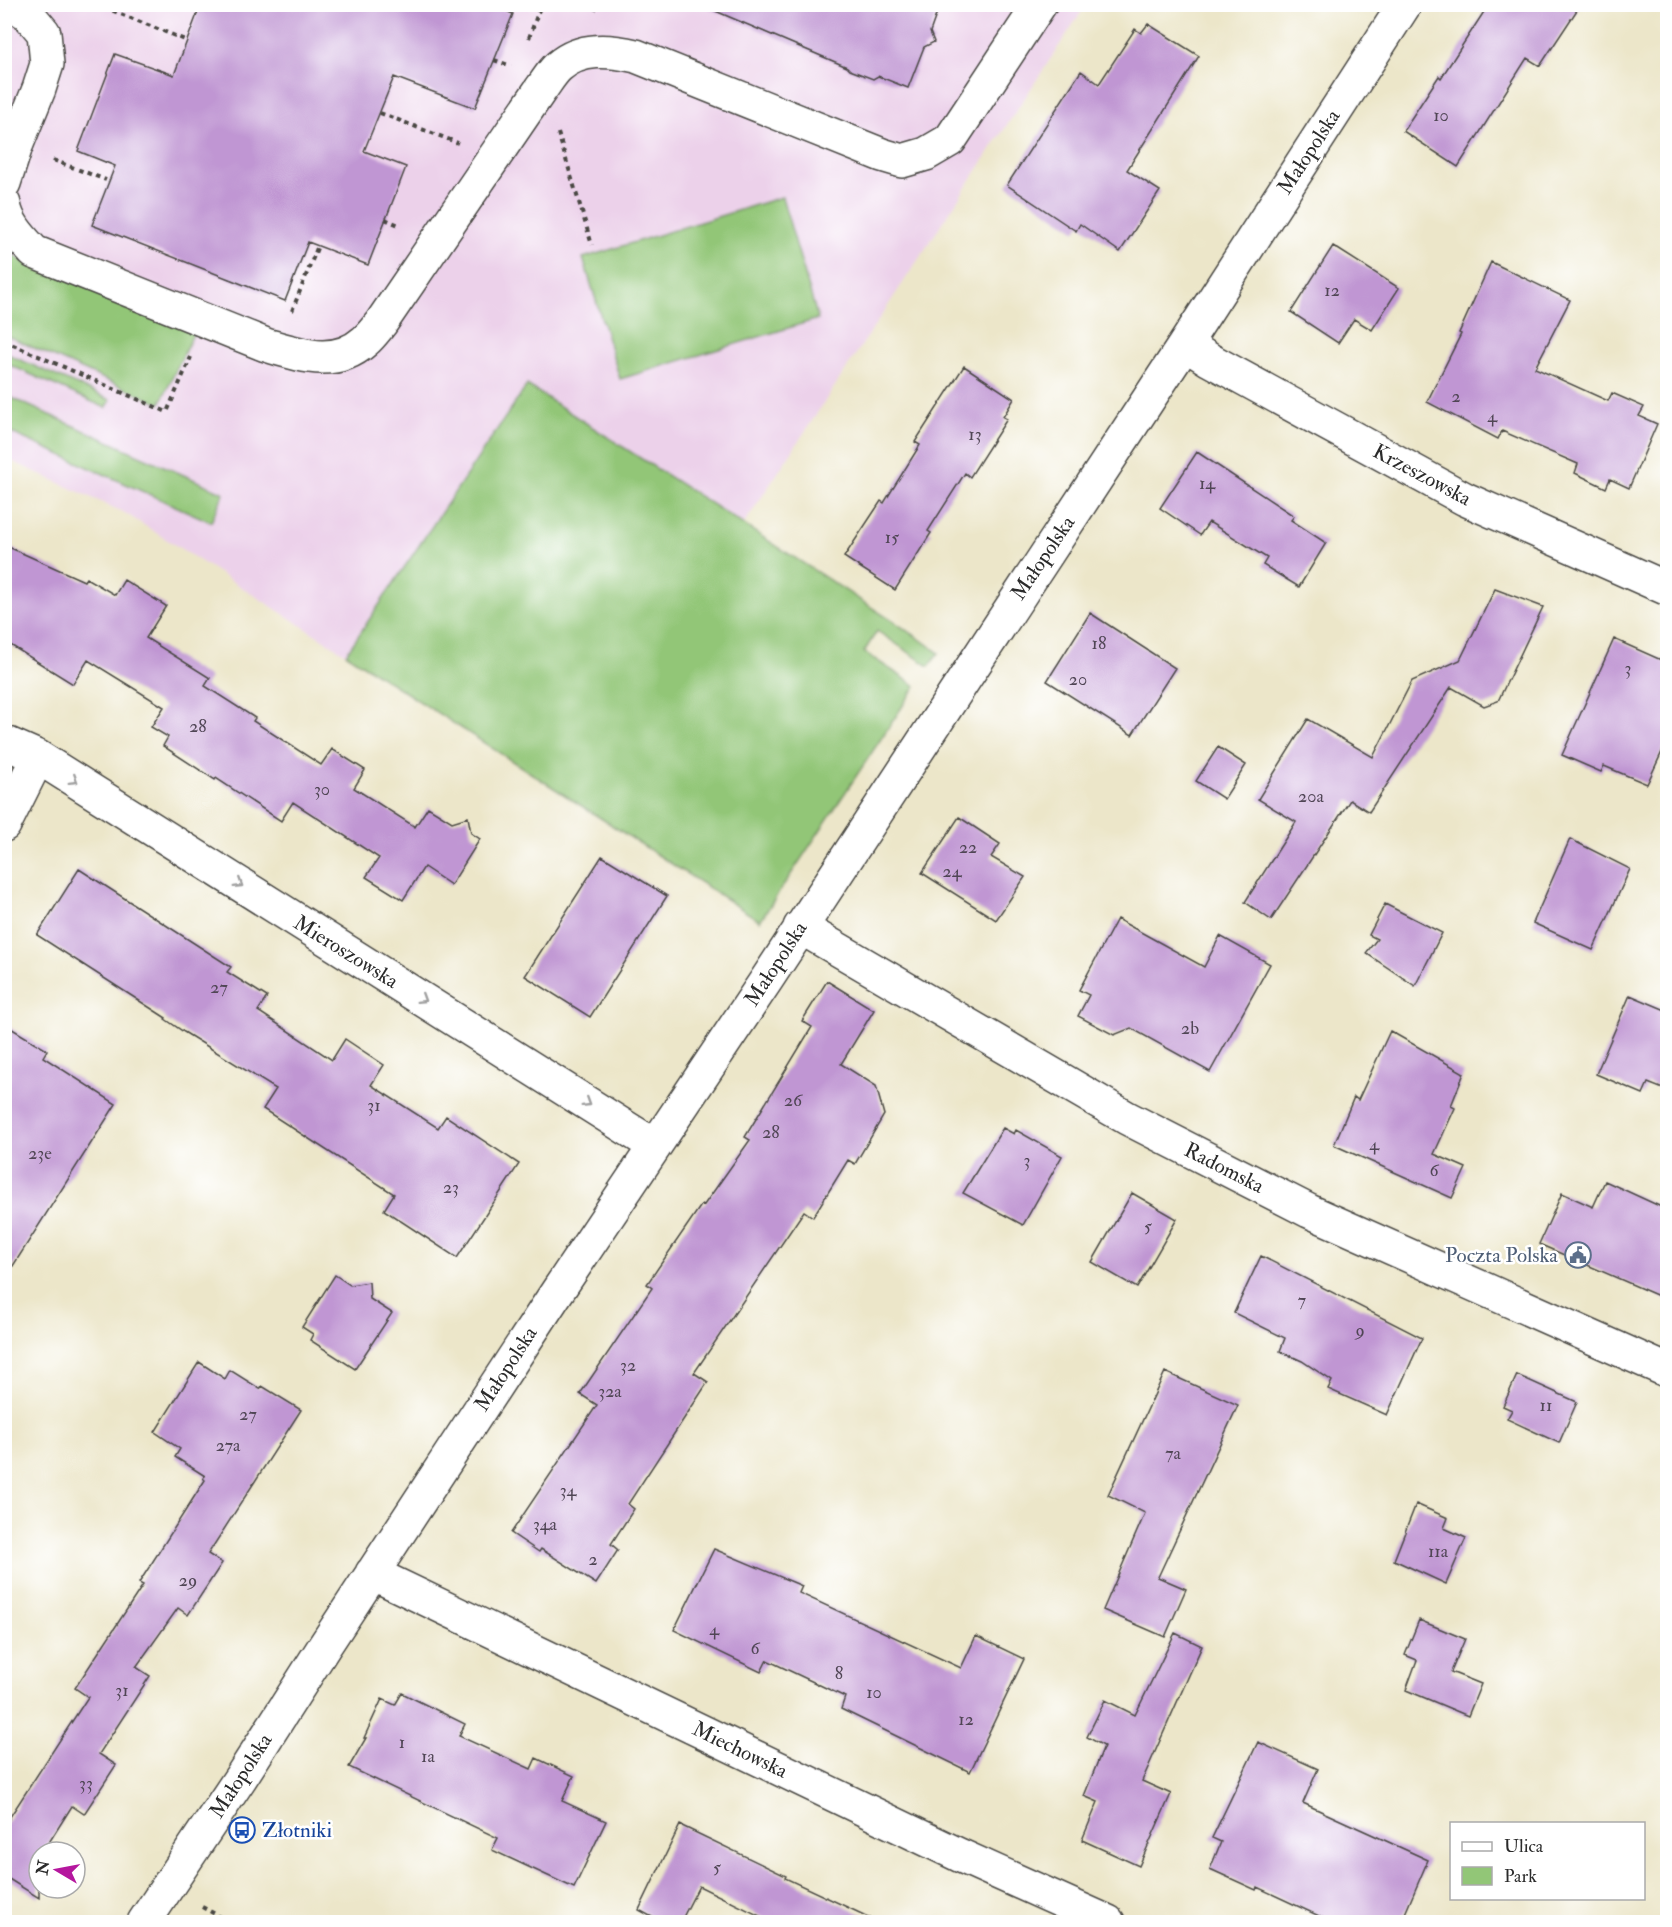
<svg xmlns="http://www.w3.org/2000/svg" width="1672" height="1927" font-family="'IM FELL Double Pica',serif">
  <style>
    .built { fill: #ecd1ea }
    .green { fill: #92c677; stroke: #5e7851; stroke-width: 1.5 }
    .building { fill: #c096d3 }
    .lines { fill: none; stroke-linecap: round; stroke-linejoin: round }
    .minor-casing { stroke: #484743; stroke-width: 36 }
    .path { stroke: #484743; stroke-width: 4; stroke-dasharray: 4.5 4.5; stroke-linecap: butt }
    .minor { stroke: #fff; stroke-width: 33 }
    .oneway { stroke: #a0a0a0 }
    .labels { text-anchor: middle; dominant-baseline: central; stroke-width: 5; stroke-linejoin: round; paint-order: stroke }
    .number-label { font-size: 18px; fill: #504655 }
    .street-label { font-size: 21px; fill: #2b2b2b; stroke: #fff }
    .service-label { font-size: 21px; fill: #4e5e75; stroke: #fff; text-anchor: end }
    .transit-label { font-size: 21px; fill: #164399; stroke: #fff; text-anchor: start }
  </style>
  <rect width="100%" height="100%" fill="#fff"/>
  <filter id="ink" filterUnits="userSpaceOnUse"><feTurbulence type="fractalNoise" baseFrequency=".0167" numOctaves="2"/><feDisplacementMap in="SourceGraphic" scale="12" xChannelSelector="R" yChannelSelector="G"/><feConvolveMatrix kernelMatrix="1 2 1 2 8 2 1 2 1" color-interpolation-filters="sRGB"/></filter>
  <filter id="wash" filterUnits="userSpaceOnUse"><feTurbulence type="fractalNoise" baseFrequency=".008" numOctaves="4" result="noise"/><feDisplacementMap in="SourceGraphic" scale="24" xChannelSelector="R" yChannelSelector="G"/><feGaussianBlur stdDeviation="1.35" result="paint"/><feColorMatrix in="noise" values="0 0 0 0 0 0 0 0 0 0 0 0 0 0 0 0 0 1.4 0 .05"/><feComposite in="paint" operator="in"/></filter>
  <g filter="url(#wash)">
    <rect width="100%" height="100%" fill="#ece6c9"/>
    <!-- built -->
    <path class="built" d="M 5,5 L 1086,5 L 744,524 L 527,385 L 346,654 L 125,513 L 5,458 Z"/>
    <!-- green -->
    <path class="green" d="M 782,197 L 818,319 L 620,379 L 583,258 Z
      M 4,245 L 16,257 L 26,262 L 195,330 L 160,404 L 5,335 Z
      M 5,353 L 111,400 L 106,408 L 5,363 Z
      M 527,385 L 913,634 L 939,653 L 929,666 L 877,631 L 864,652 L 916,686 L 760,921 L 346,654 Z
      M 5,395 L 224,493 L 211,522 L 5,430 Z"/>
    <g id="blocks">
      <!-- building -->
      <path class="building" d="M 201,4 L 490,4 L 513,14 L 475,108 L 394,77 L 364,151 L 406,167 L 368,265 L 308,242 L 285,301 L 92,225 L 115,166 L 78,151 L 115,54 L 174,75 Z
        M 699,4 L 940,4 L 930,32 L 934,42 L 924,47 L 908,88 L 878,76 L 873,79 L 850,70 L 847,67 Z
        M 1489,4 L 1581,4 L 1540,66 L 1527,58 L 1458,167 L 1403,131 L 1439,76 L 1441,78 Z
        M 1148,24 L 1199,56 L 1127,170 L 1160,191 L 1120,252 L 1080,224 L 1076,231 L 1007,185 L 1081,71 L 1099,84 L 1135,29 L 1141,33 Z
        M 1333,246 L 1399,288 L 1372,330 L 1354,319 L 1338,343 L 1291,312 Z
        M 1491,262 L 1570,300 L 1535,368 L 1608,401 L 1612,393 L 1644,407 L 1639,416 L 1657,424 L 1629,488 L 1610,479 L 1606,488 L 1575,473 L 1578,464 L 1502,431 L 1498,439 L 1427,402 L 1461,334 L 1459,333 Z
        M 964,366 L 1014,399 L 1003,417 L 1007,419 L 970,477 L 965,473 L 928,531 L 931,533 L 895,590 L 844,557 L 881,501 L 884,503 L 920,445 L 915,442 Z
        M 1197,452 L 1294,516 L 1291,520 L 1326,543 L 1299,587 L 1263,565 L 1267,558 L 1209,522 L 1200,535 L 1160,508 Z
        M 4,545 L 84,581 L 86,578 L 115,595 L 124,580 L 166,606 L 146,638 L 210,678 L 205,686 L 255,718 L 253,721 L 321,765 L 332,749 L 365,770 L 354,788 L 415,827 L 428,807 L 452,822 L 468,817 L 471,833 L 480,839 L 451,885 L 424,867 L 403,900 L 366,877 L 379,858 L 293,802 L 281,821 L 216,778 L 215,780 L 163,746 L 168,737 L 151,727 L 164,707 L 88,660 L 73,684 L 4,641 Z
        M 1495,589 L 1543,607 L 1498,701 L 1484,706 L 1451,687 L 1369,812 L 1350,800 L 1271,920 L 1245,902 L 1296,822 L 1258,799 L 1308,719 L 1373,757 L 1412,681 L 1460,660 Z
        M 1090,613 L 1175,668 L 1132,735 L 1047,681 Z
        M 1614,639 L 1668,663 L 1668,739 L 1647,784 L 1604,766 L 1601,772 L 1562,755 Z
        M 1218,747 L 1246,765 L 1224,799 L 1196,781 Z
        M 959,817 L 1000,844 L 991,857 L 1025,877 L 996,920 L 922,873 Z
        M 1570,839 L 1630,869 L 1593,950 L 1533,923 Z
        M 602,856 L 667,896 L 590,1017 L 525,976 Z
        M 79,869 L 231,967 L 227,972 L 267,997 L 258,1011 L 332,1060 L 345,1039 L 384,1065 L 371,1085 L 438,1128 L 446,1116 L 519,1164 L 457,1258 L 384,1210 L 394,1194 L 263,1109 L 276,1089 L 184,1032 L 165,1019 L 166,1018 L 37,935 Z
        M 1385,904 L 1442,933 L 1415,986 L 1366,953 L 1377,939 L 1369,935 Z
        M 1117,919 L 1204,967 L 1220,936 L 1270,964 L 1210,1072 L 1131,1028 L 1114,1035 L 1078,1016 L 1089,995 L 1079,990 Z
        M 827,981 L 874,1010 L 841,1064 L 876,1086 L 884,1115 L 855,1164 L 848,1160 L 813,1217 L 804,1211 L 694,1373 L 708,1382 L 628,1504 L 634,1509 L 611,1544 L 618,1550 L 596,1584 L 541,1549 L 539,1552 L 511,1533 L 597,1405 L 580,1394 L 652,1288 L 647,1284 L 702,1204 L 704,1205 L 750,1140 L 745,1137 L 812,1027 L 802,1021 Z
        M 1630,995 L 1668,1011 L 1668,1091 L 1648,1083 L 1643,1094 L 1596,1074 Z
        M 4,1024 L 47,1050 L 43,1057 L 116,1104 L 4,1280 Z
        M 1390,1031 L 1464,1073 L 1451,1106 L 1455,1108 L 1434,1154 L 1466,1168 L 1452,1198 L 1334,1145 L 1354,1097 L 1358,1100 Z
        M 1003,1128 L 1014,1134 L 1016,1130 L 1062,1156 L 1023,1225 L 963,1193 Z
        M 1605,1181 L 1668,1210 L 1668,1300 L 1539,1244 L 1562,1193 L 1593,1207 Z
        M 1132,1193 L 1177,1219 L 1137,1288 L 1092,1262 Z
        M 1261,1256 L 1422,1338 L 1387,1415 L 1328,1389 L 1332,1381 L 1302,1361 L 1280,1351 L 1285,1338 L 1234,1313 Z
        M 335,1275 L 350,1285 L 369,1282 L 370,1299 L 392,1313 L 355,1369 L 310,1340 L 313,1334 L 302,1327 Z
        M 199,1362 L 225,1379 L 230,1370 L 260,1389 L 262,1386 L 301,1410 L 208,1554 L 222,1563 L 188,1615 L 178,1608 L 136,1667 L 150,1676 L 99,1754 L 116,1765 L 84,1814 L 72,1806 L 43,1852 L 39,1852 L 39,1898 L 4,1876 L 4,1826 L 88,1697 L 75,1688 L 143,1585 L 139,1583 L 205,1480 L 203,1478 L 205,1476 L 175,1457 L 180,1449 L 155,1432 Z
        M 1165,1372 L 1238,1405 L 1158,1577 L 1186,1589 L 1165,1637 L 1103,1610 L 1145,1513 L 1108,1495 Z
        M 1517,1375 L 1577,1402 L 1559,1443 L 1507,1419 L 1512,1410 L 1503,1406 Z
        M 1416,1504 L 1448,1518 L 1444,1528 L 1466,1538 L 1446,1584 L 1394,1560 Z
        M 714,1549 L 802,1586 L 799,1593 L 961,1668 L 976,1636 L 1024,1659 L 970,1772 L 841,1709 L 845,1697 L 767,1660 L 761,1672 L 674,1630 Z
        M 1419,1620 L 1465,1639 L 1451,1672 L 1481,1684 L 1468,1716 L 1406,1690 L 1417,1660 L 1405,1655 Z
        M 1175,1633 L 1202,1646 L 1142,1781 L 1171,1794 L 1139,1866 L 1082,1840 L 1098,1802 L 1084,1796 L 1104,1746 L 1087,1737 L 1105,1700 L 1135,1715 Z
        M 402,1693 L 465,1724 L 459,1736 L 531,1769 L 536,1758 L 574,1776 L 562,1801 L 606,1821 L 574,1888 L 492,1850 L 498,1838 L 349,1767 L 366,1738 L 364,1738 L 382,1699 L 395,1705 Z
        M 1258,1742 L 1318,1769 L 1303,1803 L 1428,1860 L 1401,1923 L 1334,1923 L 1257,1887 L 1256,1890 L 1210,1869 L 1221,1842 L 1212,1838 Z
        M 680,1825 L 786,1876 L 785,1878 L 881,1923 L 774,1923 L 699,1886 L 680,1923 L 663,1923 L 639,1910 Z"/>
    </g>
  </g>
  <g filter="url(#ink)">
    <use href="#blocks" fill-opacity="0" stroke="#484743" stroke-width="1.5"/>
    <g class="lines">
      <!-- minor casing -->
      <g class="minor-casing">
        <path id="minor" d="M 4,183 L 16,146 L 39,89 L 47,64 L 44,33 L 28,14 L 13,4
          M 4,204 C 7,224 21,238 34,252 L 266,345 C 301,355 335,368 365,341 C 371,336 376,329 381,323 L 541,89 C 547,81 552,72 559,66 C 581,47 610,50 636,56 L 882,155 L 902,161 L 926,154 L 950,140 L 1040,4
          M 1185,344 L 1210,360 L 1465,499 L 1668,589
          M 4,742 L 38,757 L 655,1146
          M 4,825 L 38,757
          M 800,927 L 1127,1118 L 1309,1211 L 1668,1371
          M 372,1573 L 959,1855 L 1108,1922
          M 144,1922 L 241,1777 L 324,1647 L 557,1292 L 767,979 L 1185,344 L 1405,4"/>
      </g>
      <!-- path -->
      <path class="path" d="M 96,4 L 185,40
        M 585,4 L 601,11
        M 529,38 L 541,4
        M 494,60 L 511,66
        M 380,113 L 458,143
        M 558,133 L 592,245
        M 53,160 L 106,180
        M 385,219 L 401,226
        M 292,311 L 317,248
        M 4,341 L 167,412 L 191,357
        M 202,1907 L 230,1922"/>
      <!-- minor -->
      <use href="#minor" class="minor"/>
    </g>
    <!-- one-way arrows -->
    <defs><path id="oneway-chevron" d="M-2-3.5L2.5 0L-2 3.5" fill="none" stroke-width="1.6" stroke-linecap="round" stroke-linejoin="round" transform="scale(1.5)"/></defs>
    <g class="oneway">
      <use href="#oneway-chevron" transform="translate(74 780) rotate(32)"/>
      <use href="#oneway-chevron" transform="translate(239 884) rotate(32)"/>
      <use href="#oneway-chevron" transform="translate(422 999) rotate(32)"/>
      <use href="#oneway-chevron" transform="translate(587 1103) rotate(32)"/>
    </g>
  </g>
  <!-- icons -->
  <defs>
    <g id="civic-ring" transform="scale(1.35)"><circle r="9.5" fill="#fff" stroke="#5c6f8a" stroke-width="1.5"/><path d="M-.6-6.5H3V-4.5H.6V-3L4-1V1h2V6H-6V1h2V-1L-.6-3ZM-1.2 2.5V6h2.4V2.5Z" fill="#5c6f8a"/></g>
    <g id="bus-ring" transform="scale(1.35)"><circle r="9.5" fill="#fff" stroke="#1a4fb4" stroke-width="1.5"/><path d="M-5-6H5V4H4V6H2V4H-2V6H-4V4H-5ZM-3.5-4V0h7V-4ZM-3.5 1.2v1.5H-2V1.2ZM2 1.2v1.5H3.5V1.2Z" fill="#1a4fb4"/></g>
  </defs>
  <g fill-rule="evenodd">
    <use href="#civic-ring" x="1578" y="1255"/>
    <use href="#bus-ring" x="242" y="1830"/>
  </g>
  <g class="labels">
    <!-- number labels -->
    <g class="number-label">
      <text x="1441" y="115">10</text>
      <text x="1332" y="290">12</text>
      <text x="1456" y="396">2</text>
      <text x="1492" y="416">4</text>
      <text x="975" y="434">13</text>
      <text x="1207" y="483">14</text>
      <text x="892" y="537">15</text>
      <text x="1099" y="643">18</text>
      <text x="1628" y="668">3</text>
      <text x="1078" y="679">20</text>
      <text x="198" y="726">28</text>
      <text x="322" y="789">30</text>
      <text x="1311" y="796">20a</text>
      <text x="968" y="847">22</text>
      <text x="952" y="871">24</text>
      <text x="219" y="987">27</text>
      <text x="1190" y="1028">2b</text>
      <text x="793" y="1100">26</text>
      <text x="374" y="1105">31</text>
      <text x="771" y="1132">28</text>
      <text x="1374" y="1144">4</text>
      <text x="40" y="1153">23e</text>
      <text x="1027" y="1160">3</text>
      <text x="1434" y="1170">6</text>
      <text x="451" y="1187">23</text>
      <text x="1148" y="1226">5</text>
      <text x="1302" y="1300">7</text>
      <text x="1360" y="1330">9</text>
      <text x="628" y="1365">32</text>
      <text x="610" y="1391">32a</text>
      <text x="1546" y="1405">11</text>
      <text x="248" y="1414">27</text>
      <text x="228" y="1445">27a</text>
      <text x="1173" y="1453">7a</text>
      <text x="568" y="1490">34</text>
      <text x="545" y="1524">34a</text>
      <text x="1438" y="1551">11a</text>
      <text x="593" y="1559">2</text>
      <text x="188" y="1580">29</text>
      <text x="714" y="1629">4</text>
      <text x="755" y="1648">6</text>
      <text x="839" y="1673">8</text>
      <text x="122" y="1690">31</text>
      <text x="874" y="1692">10</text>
      <text x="966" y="1719">12</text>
      <text x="402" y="1742">1</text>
      <text x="428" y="1756">1a</text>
      <text x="86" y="1783">33</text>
      <text x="717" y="1867">5</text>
    </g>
    <!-- street labels -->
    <g class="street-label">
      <text transform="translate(1309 152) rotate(-57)">Małopolska</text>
      <text transform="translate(1422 475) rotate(28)">Krzeszowska</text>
      <text transform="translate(1043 558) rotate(-56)">Małopolska</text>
      <text transform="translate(346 952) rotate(32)">Mieroszowska</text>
      <text transform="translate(776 964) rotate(-57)">Małopolska</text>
      <text transform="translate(1224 1168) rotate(27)">Radomska</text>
      <text transform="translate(506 1369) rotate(-57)">Małopolska</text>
      <text transform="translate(740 1750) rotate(26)">Miechowska</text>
      <text transform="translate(241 1776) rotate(-57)">Małopolska</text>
    </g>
    <!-- service labels -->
    <g class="service-label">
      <text x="1558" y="1255">Poczta Polska</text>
    </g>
    <!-- transit labels -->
    <g class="transit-label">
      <text x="262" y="1830">Złotniki</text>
    </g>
  </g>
  <!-- margin -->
  <rect width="1672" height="1927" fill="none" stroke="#fff" stroke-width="24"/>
  <!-- legend -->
  <rect x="1450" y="1822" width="195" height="78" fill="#ffffff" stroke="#aaaaaa" stroke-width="1.5"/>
  <rect x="1462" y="1842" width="30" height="9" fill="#ffffff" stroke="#aaaaaa" stroke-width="1.5"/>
  <text x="1504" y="1852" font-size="18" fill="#2b2b2b">Ulica</text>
  <rect x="1462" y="1867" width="30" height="18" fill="#92c677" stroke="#aaaaaa" stroke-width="1.5"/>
  <text x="1504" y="1882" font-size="18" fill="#2b2b2b">Park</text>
  <!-- north arrow -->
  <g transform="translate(57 1870) rotate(280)"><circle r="28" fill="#ffffff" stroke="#aaaaaa" stroke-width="1.5"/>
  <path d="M0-4.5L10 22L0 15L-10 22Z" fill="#b5179e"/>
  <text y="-9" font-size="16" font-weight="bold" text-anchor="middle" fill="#2b2b2b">N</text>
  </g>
</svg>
